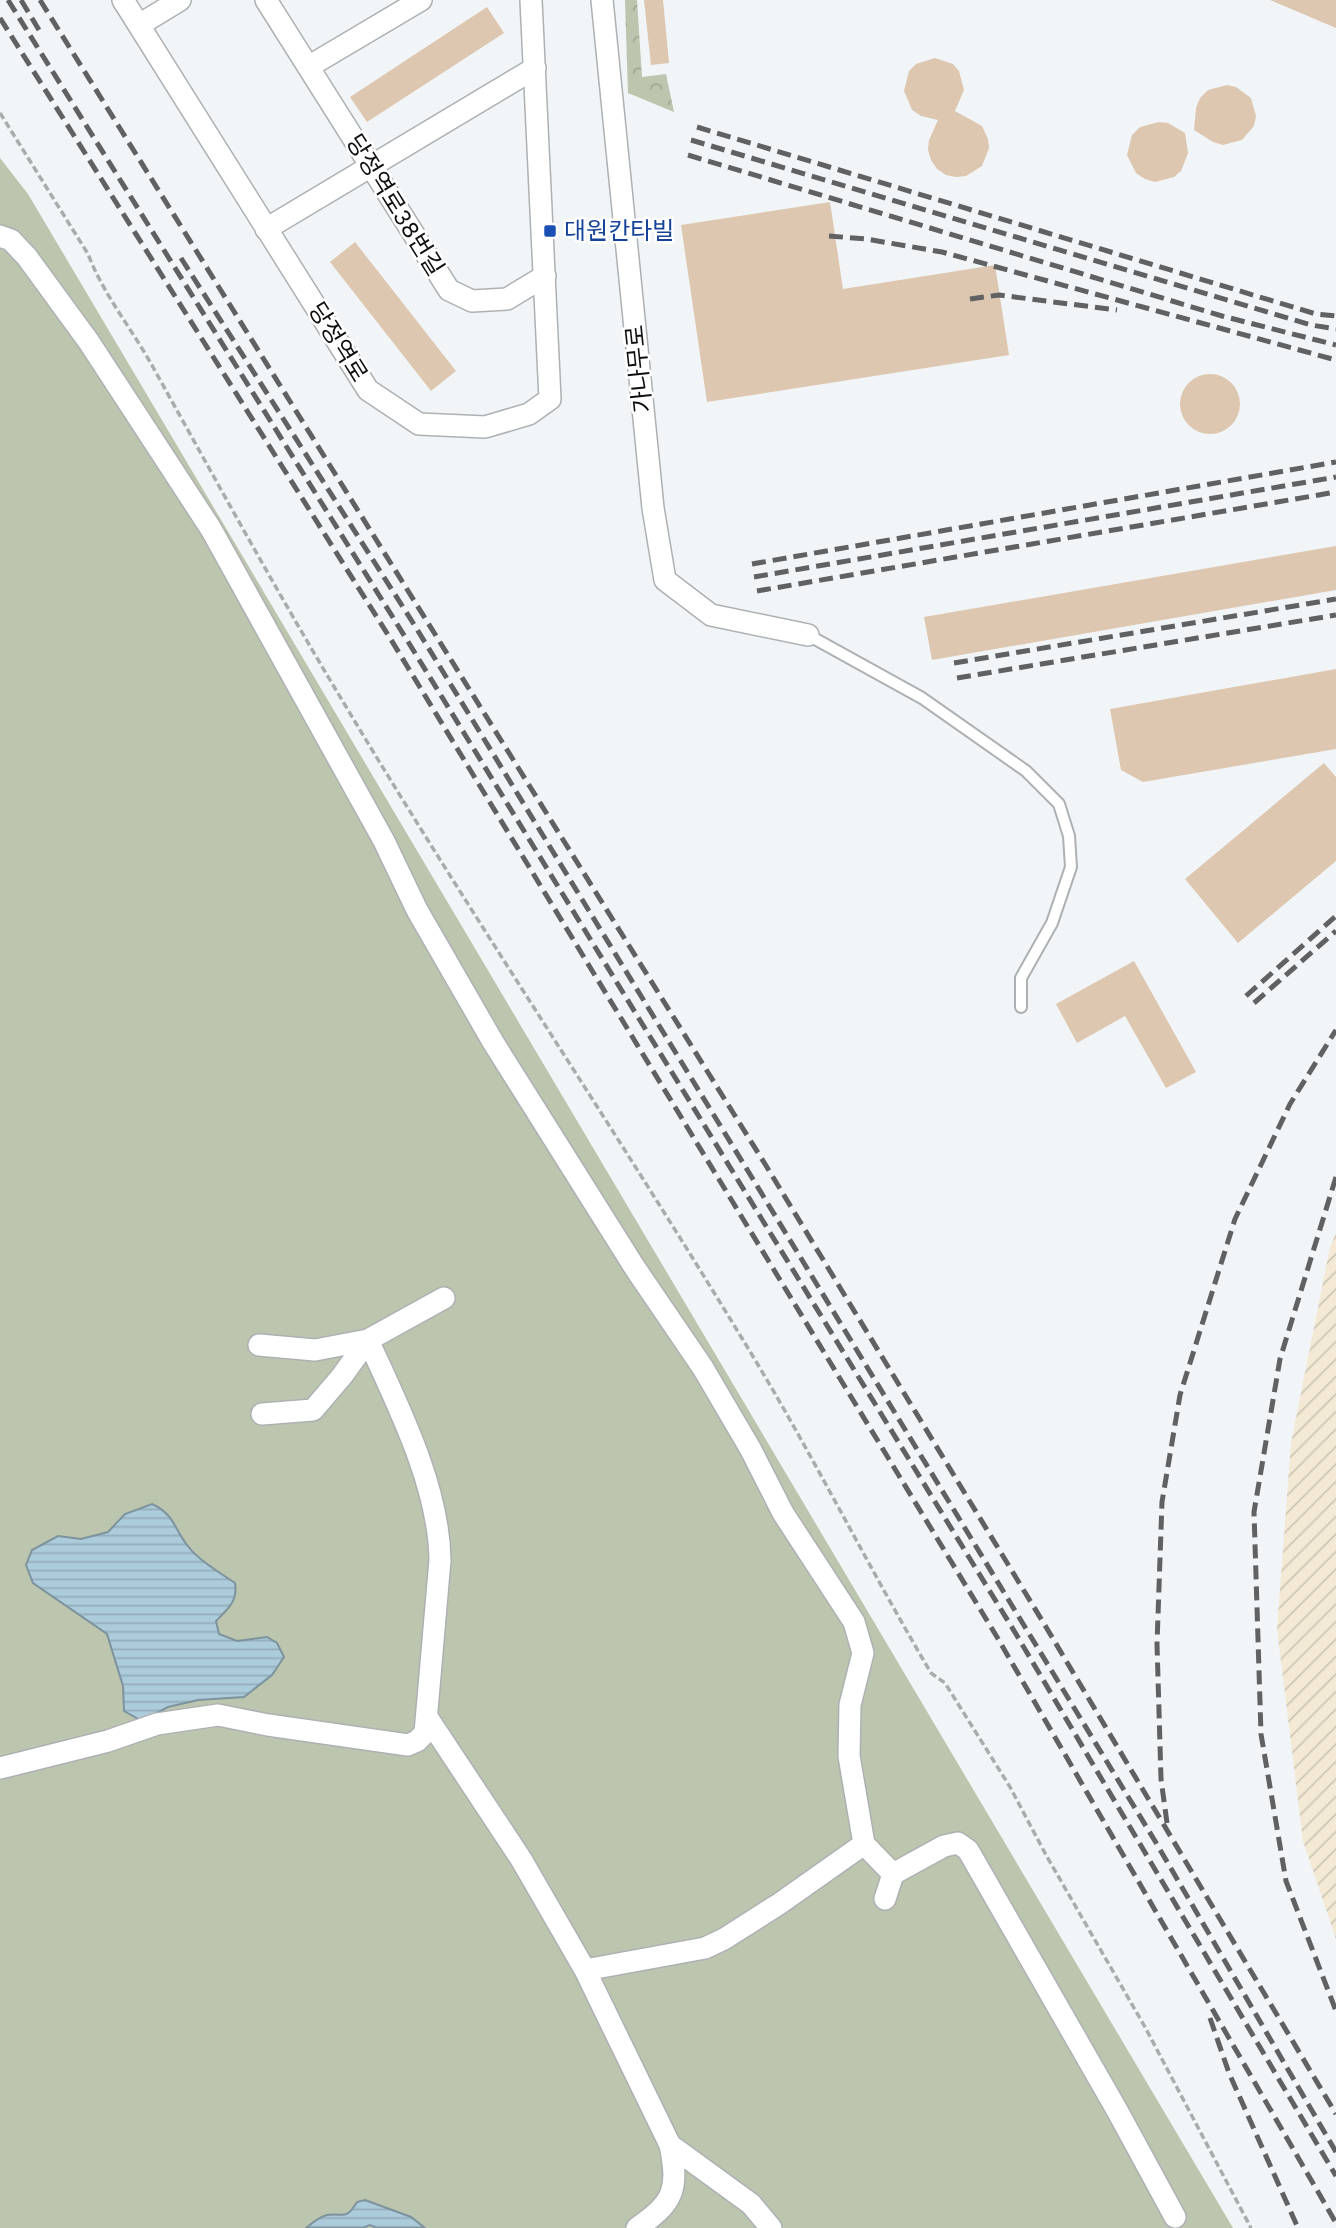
<svg xmlns="http://www.w3.org/2000/svg" width="1336" height="2228" font-family="'Work Sans','Noto Sans KR',sans-serif">
  <style>
    .industrial { fill: url(#industrial-furrows) }
    .green { fill: #bcc5ae }
    .forest { fill: url(#forest-crowns) }
    .water { fill: url(#water-rules); stroke: #7d939e; stroke-width: 2 }
    .building { fill: #ddc7b0 }
    .lines { fill: none; stroke-linecap: round; stroke-linejoin: round }
    .lane-casing { stroke: #aeb1b3; stroke-width: 14 }
    .street-casing { stroke: #aeb1b3; stroke-width: 24 }
    .path { stroke: #a9acad; stroke-width: 3.5; stroke-dasharray: 7 3.5; stroke-linecap: butt }
    .lane { stroke: #fff; stroke-width: 10 }
    .street { stroke: #fff; stroke-width: 21 }
    .rail { stroke: #5f6163; stroke-width: 5; stroke-dasharray: 14 7; stroke-linecap: butt }
    .transit-dot { fill: #1a4fb4; stroke: #fff; stroke-width: 2.5 }
    .labels { text-anchor: middle; dominant-baseline: central; stroke-width: 5; stroke-linejoin: round; paint-order: stroke }
    .street-label { font-size: 24px; fill: #0e0f10; stroke: #fff }
    .transit-label { font-size: 24px; fill: #164399; stroke: #fff; text-anchor: start }
  </style>
  <defs>
    <pattern id="industrial-furrows" width="10" height="10" patternUnits="userSpaceOnUse" patternTransform="scale(1.75)"><rect width="10" height="10" fill="#f3e9d4"/><path d="M-1 1l2-2M0 10L10 0M9 11l2-2" fill="none" stroke="#cfc7b5"/></pattern>
    <pattern id="forest-crowns" width="20" height="18" patternUnits="userSpaceOnUse" patternTransform="scale(1.75)"><rect width="20" height="18" fill="#bcc5ae"/><path d="M2 6a3 3 0 1 1 6 0M12 15a3 3 0 1 1 6 0" fill="none" stroke="#a0a895"/></pattern>
    <pattern id="water-rules" width="6" height="5" patternUnits="userSpaceOnUse" patternTransform="scale(1.75)"><rect width="6" height="5" fill="#accbdb"/><path d="M0 2.5h6" fill="none" stroke="#93adbb"/></pattern>
  </defs>
  <rect width="100%" height="100%" fill="#f2f5f7"/>
  <!-- industrial -->
  <path class="industrial" d="M 1336,1233 L 1336,1939 L 1303,1841 L 1277,1629 L 1291,1443 L 1330,1247 Z"/>
  <!-- green -->
  <path class="green" d="M 0,158 L 28,194 L 1233,2228 L 0,2228 Z"/>
  <!-- forest -->
  <path class="forest" d="M 625,0 L 637,0 L 642,77 L 666,74 L 674,112 L 628,93 Z"/>
  <!-- water -->
  <path class="water" d="M 152,1504 C 175,1515 173,1527 187,1545 C 199,1561 219,1572 235,1583 C 238,1601 228,1609 216,1621 L 219,1634 L 237,1641 L 267,1637 L 277,1643 L 284,1657 L 272,1675 L 244,1697 L 198,1700 L 168,1707 L 142,1721 L 124,1711 L 123,1686 L 107,1634 L 33,1583 L 26,1565 L 32,1550 L 58,1536 L 81,1539 L 108,1532 L 125,1514 Z
    M 365,2200 L 411,2217 L 425,2228 L 377,2228 L 370,2225 L 363,2228 L 306,2228 C 312,2223 319,2217 327,2215 C 343,2212 345,2222 357,2202 Z"/>
  <!-- building -->
  <path class="building" d="M 644,0 L 663,0 L 669,63 L 651,65 Z
    M 1270,0 L 1336,0 L 1336,28 Z
    M 487,7 L 504,33 L 367,122 L 350,97 Z
    M 935,58 L 953,64 L 959,71 L 964,90 L 955,111 L 982,126 L 988,139 L 989,148 L 982,166 L 966,176 L 956,177 L 946,175 L 937,169 L 931,160 L 928,150 L 929,140 L 938,120 L 921,116 L 912,110 L 904,91 L 909,71 L 916,64 Z
    M 1227,85 L 1236,87 L 1251,98 L 1256,116 L 1254,126 L 1242,140 L 1223,145 L 1213,142 L 1194,130 L 1196,108 L 1200,98 L 1208,90 Z
    M 1159,122 L 1168,123 L 1185,133 L 1188,153 L 1181,171 L 1174,177 L 1155,182 L 1145,179 L 1136,173 L 1127,155 L 1132,135 L 1140,127 Z
    M 830,202 L 843,289 L 995,265 L 1009,355 L 707,402 L 681,225 Z
    M 355,242 L 456,371 L 431,391 L 330,262 Z
    M1180 404a30 30 0 1 1 60 0a30 30 0 1 1-60 0Z
    M 1336,546 L 1336,590 L 932,660 L 924,617 Z
    M 1336,669 L 1336,749 L 1143,782 L 1121,770 L 1110,709 Z
    M 1324,763 L 1336,777 L 1336,861 L 1238,943 L 1185,879 Z
    M 1134,961 L 1196,1072 L 1166,1088 L 1125,1016 L 1077,1043 L 1056,1004 Z"/>
  <g class="lines">
    <!-- lane casing -->
    <g class="lane-casing">
      <path id="lane" d="M 808,635 L 922,698 L 1026,771 L 1059,804 L 1069,836 L 1071,867 L 1052,923 L 1021,978 L 1021,1007"/>
    </g>
    <!-- street casing -->
    <g class="street-casing">
      <path id="street" d="M 123,0 L 368,390 L 419,424 L 485,427 L 529,414 L 550,399 L 531,0
        M 266,0 L 449,290 L 472,301 L 507,299 L 545,276
        M 602,0 L 653,508 L 665,580 L 711,615 L 808,635
        M 139,25 L 180,0
        M 308,67 L 421,0
        M 266,229 L 535,68
        M 0,236 L 11,240 L 27,257 L 89,342 L 211,529 L 384,841 L 417,910 L 493,1042 L 635,1268 L 703,1368 L 751,1450 L 783,1513 L 854,1622 L 863,1653 L 850,1705 L 849,1756 L 864,1844 L 893,1874 L 944,1846 L 958,1843 L 968,1850 L 1118,2112 L 1175,2217
        M 262,1414 L 313,1410 L 342,1376 L 368,1340 L 444,1298
        M 427,1717 L 521,1859 L 585,1970 L 705,1948 L 724,1939 L 779,1904 L 864,1844
        M 0,1768 L 108,1741 L 157,1724 L 218,1715 L 268,1725 L 408,1745 L 417,1741 L 425,1733 L 440,1560 C 439,1486 398,1406 368,1340 L 315,1350 L 259,1345
        M 885,1899 L 893,1874
        M 585,1970 L 670,2145 L 751,2204 L 771,2228
        M 637,2228 C 674,2202 679,2190 670,2145"/>
    </g>
    <!-- path -->
    <path class="path" d="M 0,113 L 88,254 C 104,296 133,330 154,369 C 208,466 261,563 317,658 C 453,889 604,1111 743,1340 C 810,1449 866,1563 931,1673 L 945,1683 L 1010,1787 L 1046,1855 L 1145,2027 L 1251,2228"/>
    <!-- lane -->
    <use href="#lane" class="lane"/>
    <!-- street -->
    <use href="#street" class="street"/>
    <!-- rail -->
    <path class="rail" d="M 8,0 L 407,640 L 1016,1634 L 1336,2176
      M 21,0 L 39,30
      M 40,0 L 765,1164 L 1046,1627 L 1336,2114
      M 0,18 L 390,638 L 997,1637 L 1336,2223
      M 697,127 L 1316,314 L 1336,316
      M 691,140 L 1311,325 L 1336,329
      M 688,155 L 1222,316 L 1336,345
      M 829,236 L 866,239 L 942,252 L 1336,360
      M 181,258 L 415,626 L 751,1176 L 1155,1841 L 1336,2152
      M 970,299 L 999,295 L 1117,310
      M 752,564 L 1336,462
      M 754,577 L 1336,477
      M 757,591 L 1336,492
      M 954,663 L 1336,599
      M 957,678 L 1336,615
      M 1246,996 L 1336,916
      M 1254,1003 L 1336,931
      M 1336,1177 L 1280,1359 L 1254,1512 L 1261,1734 L 1286,1881 L 1336,2011
      M 1167,1823 L 1161,1779 L 1157,1644 L 1162,1502 L 1180,1395 L 1235,1219 L 1290,1104 L 1336,1030
      M 1210,2018 L 1229,2073 L 1298,2228"/>
  </g>
  <!-- markers -->
  <rect class="transit-dot" x="543" y="224" width="14" height="14" rx="3.5"/>
  <g class="labels">
    <!-- street labels -->
    <g class="street-label">
      <text transform="translate(395 205) rotate(58)">당정역로38번길</text>
      <text transform="translate(338 342) rotate(58)">당정역로</text>
      <text transform="translate(639 369) rotate(-96)">가나무로</text>
    </g>
    <!-- transit labels -->
    <g class="transit-label">
      <text x="564" y="231">대원칸타빌</text>
    </g>
  </g>
</svg>
